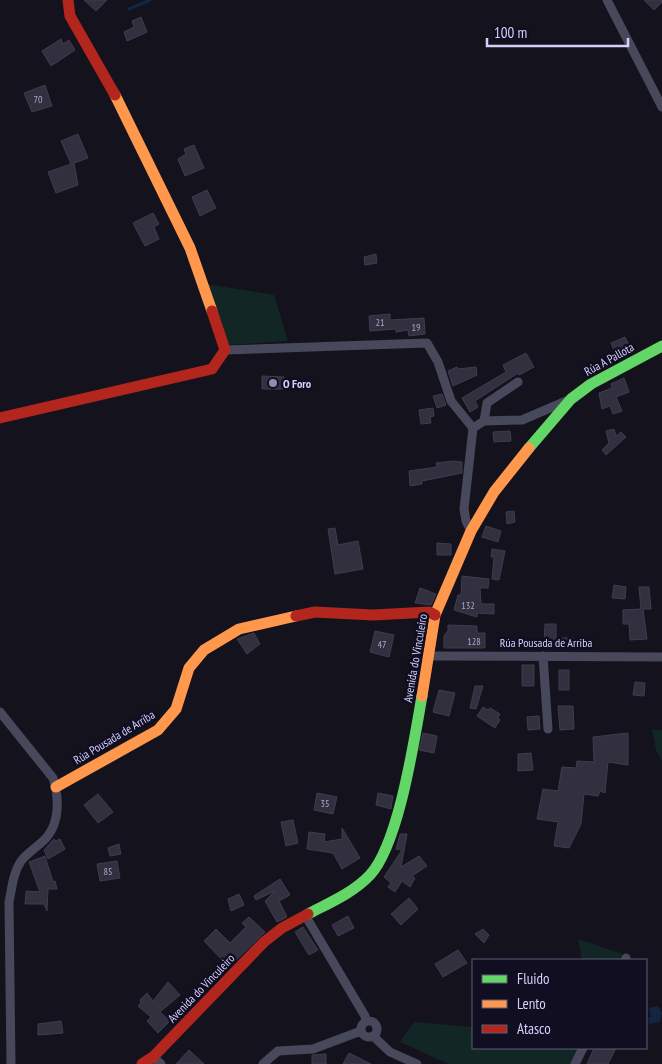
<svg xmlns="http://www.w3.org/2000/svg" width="662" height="1064" font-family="'PT Sans Narrow',sans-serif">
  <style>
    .green { fill: #122626 }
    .water { fill: #122641 }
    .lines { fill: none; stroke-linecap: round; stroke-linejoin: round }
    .stream { stroke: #122641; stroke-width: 3 }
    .building { fill: #32303e; stroke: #3f3c4f }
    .street { stroke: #48485c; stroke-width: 9 }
    .fast { stroke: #63d668; stroke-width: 11 }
    .slow { stroke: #ff974d; stroke-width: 11 }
    .jam { stroke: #b3261e; stroke-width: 11 }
    .poi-dot { fill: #908eae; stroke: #100e20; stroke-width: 2 }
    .labels { text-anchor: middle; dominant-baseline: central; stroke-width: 5; stroke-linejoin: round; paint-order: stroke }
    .number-label { font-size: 10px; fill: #aba8cc }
    .street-label { font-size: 12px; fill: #d3d0fc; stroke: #100e20 }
    .poi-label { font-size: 12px; font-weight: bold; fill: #d3d0fc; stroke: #100e20; text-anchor: start }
  </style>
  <rect width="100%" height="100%" fill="#14121c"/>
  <!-- green -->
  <path class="green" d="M 207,284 L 274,295 L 288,341 L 228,345 Z
    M 652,729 L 662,730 L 662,761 L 656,750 Z
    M 578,939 L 622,954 L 619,960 L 582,960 Z
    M 414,1022 L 473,1027 L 473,1048 L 579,1048 L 571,1064 L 449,1064 L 400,1042 Z"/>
  <!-- water -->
  <path class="water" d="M 658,1006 L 662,1013 L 660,1022 L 649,1024 L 648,1018 L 651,1017 L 649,1008 Z"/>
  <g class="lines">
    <!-- stream -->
    <path class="stream" d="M 129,9 L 150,0"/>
  </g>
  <!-- building -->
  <path class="building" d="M 84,0 L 107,0 L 96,11 Z
    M 644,0 L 662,0 L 662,2 L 654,10 Z
    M 141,17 L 147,32 L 127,41 L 124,32 L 134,27 L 132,21 Z
    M 61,39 L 63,44 L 69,40 L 75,50 L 51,66 L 42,51 Z
    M 45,85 L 52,106 L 32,112 L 24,93 Z
    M 78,134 L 88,158 L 74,163 L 78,185 L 56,193 L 48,172 L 71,164 L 61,141 Z
    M 194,145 L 204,168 L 185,176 L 178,159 L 186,154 L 184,149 Z
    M 207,190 L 216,208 L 200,216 L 192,197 Z
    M 153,213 L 159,224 L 154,227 L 159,239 L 145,246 L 133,223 Z
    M 376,254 L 377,263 L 365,265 L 364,257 Z
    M 390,314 L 390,320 L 424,318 L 425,334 L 409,336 L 408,330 L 396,332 L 396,329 L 370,331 L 369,316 Z
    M 625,337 L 631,349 L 616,355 L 611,343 Z
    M 526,353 L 534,367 L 519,375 L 518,373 L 475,401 L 478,407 L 470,412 L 462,398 L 506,372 L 503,365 Z
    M 457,367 L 458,369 L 476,367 L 477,375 L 453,386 L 448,371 Z
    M 262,376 L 284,377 L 283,389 L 262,389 Z
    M 624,378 L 629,392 L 616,397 L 622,411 L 613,414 L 610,406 L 602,409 L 599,393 L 612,388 L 611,384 Z
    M 442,394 L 446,405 L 437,408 L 433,396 Z
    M 433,408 L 434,416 L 430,417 L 431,423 L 421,424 L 419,410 Z
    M 614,429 L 616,436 L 621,432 L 626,437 L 606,455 L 602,450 L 609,443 L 606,431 Z
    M 510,431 L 511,441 L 494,442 L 493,432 Z
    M 453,461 L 462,462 L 462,473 L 422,481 L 422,484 L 410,486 L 409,471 L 437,467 L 436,463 Z
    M 514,511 L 515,522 L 507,524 L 506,512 Z
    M 486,526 L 501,531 L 498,542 L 482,537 Z
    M 335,528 L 338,545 L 358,541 L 363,569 L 335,574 L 328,529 Z
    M 437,543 L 451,544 L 451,555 L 437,555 Z
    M 492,549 L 505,551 L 499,580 L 492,579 L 494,557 L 491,557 Z
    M 462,576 L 489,579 L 488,588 L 480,588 L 481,604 L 494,604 L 494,614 L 477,613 L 477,617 L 454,610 L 458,595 L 461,595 Z
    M 614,585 L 626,587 L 625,599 L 612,598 Z
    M 639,587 L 649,587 L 651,609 L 643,609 L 647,639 L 630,640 L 629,624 L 623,624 L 623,610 L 641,609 Z
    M 420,588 L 436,594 L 431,605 L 415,603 Z
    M 545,624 L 556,624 L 556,638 L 573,638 L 573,647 L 544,646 Z
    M 448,625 L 477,626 L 477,633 L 485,633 L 485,648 L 444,648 L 444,636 L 448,631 Z
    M 375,631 L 394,635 L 389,657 L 370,652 Z
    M 254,633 L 260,644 L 247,654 L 237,639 Z
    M 522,665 L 534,665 L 534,686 L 522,686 Z
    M 559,670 L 569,670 L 569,690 L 559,690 Z
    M 635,682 L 645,683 L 644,696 L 633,695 Z
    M 475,686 L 483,686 L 476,709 L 470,708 Z
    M 439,690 L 455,693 L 449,716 L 433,712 Z
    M 558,706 L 573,706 L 574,729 L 560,730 Z
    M 483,707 L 488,710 L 490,708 L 500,714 L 498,718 L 500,720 L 495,728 L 477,716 Z
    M 539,716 L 540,729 L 528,730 L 527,717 Z
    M 423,733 L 437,736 L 434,753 L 419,750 Z
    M 628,733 L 628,765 L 608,762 L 605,793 L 600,791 L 598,796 L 584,794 L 581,824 L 569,848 L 554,846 L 558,822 L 537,819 L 543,789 L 558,791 L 562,767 L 576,768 L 577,761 L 594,762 L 593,737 Z
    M 531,753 L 533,770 L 518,771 L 518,754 Z
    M 317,793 L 337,797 L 333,814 L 314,810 Z
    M 378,793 L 393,796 L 391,809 L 376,805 Z
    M 98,794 L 113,812 L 98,823 L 84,805 Z
    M 293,820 L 298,843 L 286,846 L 281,822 Z
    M 342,828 L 360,858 L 342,869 L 333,853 L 307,849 L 309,832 L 325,834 L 324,842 L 342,839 Z
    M 400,834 L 407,834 L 401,867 L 419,856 L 427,866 L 412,876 L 415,878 L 410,887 L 402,881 L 395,892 L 388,887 L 391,883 L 384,877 L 402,850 L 396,849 Z
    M 54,839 L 56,841 L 60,839 L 65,849 L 48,859 L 44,850 Z
    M 119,844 L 121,854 L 110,856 L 108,848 Z
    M 45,856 L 53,882 L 55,881 L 57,889 L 48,889 L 47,911 L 44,904 L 25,904 L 26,891 L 40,892 L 29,862 Z
    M 117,861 L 120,878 L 100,881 L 97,864 Z
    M 280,879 L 290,895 L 279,901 L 287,917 L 277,922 L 265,901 L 275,891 L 256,900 L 254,896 Z
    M 239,894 L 244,905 L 231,911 L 228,899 Z
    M 409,898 L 418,909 L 401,925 L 391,914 Z
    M 348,916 L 354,928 L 338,936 L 332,925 Z
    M 249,917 L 265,932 L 229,967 L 204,941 L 216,929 L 230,943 L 246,927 L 242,923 Z
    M 303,927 L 318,950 L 309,955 L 295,932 Z
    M 483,929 L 489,935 L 484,943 L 475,934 Z
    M 458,950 L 467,963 L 443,977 L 435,964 Z
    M 168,982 L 180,995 L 160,1012 L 170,1021 L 158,1033 L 147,1021 L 151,1017 L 138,1006 L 141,1003 L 140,1000 L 147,993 L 153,1001 Z
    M 61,1021 L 63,1033 L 38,1035 L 38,1024 Z
    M 594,1048 L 616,1048 L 608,1064 L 587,1064 Z
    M 189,1050 L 204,1064 L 176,1064 Z
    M 349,1053 L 371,1064 L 343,1064 Z
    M 326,1054 L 326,1064 L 312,1064 L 312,1055 Z"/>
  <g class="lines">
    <!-- street -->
    <path class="street" d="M 607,0 L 662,107
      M 225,350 L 427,343 L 438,362 L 451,401 L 473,428
      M 484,421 L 487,403 L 518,382
      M 471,531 L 466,521 L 464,509 L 473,428 L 484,421 L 522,420 L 571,399
      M 430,656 L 662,657
      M 543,656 L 548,729
      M 0,712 L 53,778 C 59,797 60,821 47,837 C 39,846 28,852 21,861 C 13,873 12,888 9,902 L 11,1064
      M 305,915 L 365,1016 L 366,1021
      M 625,960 L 626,958
      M361 1029a8 8 0 1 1 16 0a8 8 0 1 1-16 0Z
      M 373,1036 L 390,1052 L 417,1064
      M 153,1057 L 161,1064
      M 263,1064 L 278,1051 L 313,1049 L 361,1031
      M 575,1064 L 583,1048"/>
    <!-- fast -->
    <path class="fast" d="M 529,448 L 571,399 L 591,384 L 662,346
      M 308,914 C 329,903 353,893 370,875 C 399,843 414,741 422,696"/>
    <!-- slow -->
    <path class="slow" d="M 115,95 L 190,248 L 212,311
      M 422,696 L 435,615 L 471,531 L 494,492 L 529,448
      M 56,787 L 158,730 L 176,709 L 189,668 L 204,650 L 239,629 L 296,616"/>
    <!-- jam -->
    <path class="jam" d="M 68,0 L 70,16 L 115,95
      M 0,418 L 212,369 L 225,350 L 212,311
      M 296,616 L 315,612 L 373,615 L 429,612 L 435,615
      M 142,1064 L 153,1057 L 264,942 L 282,928 L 308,914"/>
  </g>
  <!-- markers -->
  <circle class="poi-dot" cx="273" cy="383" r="5"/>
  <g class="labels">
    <!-- number labels -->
    <g class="number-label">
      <text x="38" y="99">70</text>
      <text x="380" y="322">21</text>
      <text x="416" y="327">19</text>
      <text x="468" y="605">132</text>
      <text x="474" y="641">128</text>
      <text x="382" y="644">47</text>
      <text x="325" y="803">35</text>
      <text x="108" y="871">85</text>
    </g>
    <!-- street labels -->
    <g class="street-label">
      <text transform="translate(609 359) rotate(-29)">Rúa A Pallota</text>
      <text x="546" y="642">Rúa Pousada de Arriba</text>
      <text transform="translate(415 658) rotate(-80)">Avenida do Vinculeiro</text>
      <text transform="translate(114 737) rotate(-31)">Rúa Pousada de Arriba</text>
      <text transform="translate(201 988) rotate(-46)">Avenida do Vinculeiro</text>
    </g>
    <!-- poi labels -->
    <g class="poi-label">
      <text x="283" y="383">O Foro</text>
    </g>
  </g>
  <!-- legend -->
  <rect x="472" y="959" width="175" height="90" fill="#100e20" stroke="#5e5c78"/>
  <rect x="482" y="975" width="25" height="8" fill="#63d668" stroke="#5e5c78"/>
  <text x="517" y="984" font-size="15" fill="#d3d0fc">Fluido</text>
  <rect x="482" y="1000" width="25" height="8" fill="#ff974d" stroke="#5e5c78"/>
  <text x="517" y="1009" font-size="15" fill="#d3d0fc">Lento</text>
  <rect x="482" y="1025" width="25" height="8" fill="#b3261e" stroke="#5e5c78"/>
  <text x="517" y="1034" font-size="15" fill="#d3d0fc">Atasco</text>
  <!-- scale -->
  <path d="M487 38v8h141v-8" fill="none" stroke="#d3d0fc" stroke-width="2.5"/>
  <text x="494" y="38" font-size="15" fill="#d3d0fc" stroke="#100e20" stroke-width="4" paint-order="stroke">100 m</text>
</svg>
